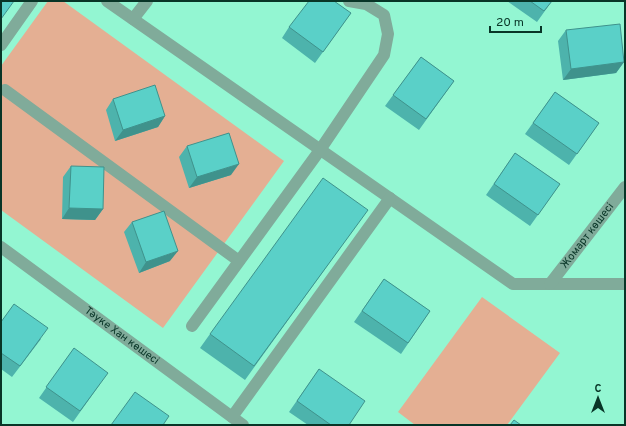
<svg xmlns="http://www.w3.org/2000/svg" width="626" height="426" font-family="Overpass,sans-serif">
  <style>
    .green { fill: #e4af93 }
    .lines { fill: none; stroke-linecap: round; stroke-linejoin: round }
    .minor { stroke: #80ab9a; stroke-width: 12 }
    .wall { fill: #4db3ac }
    .shaded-wall { fill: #3f928c }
    .building { fill: #5ad0c8; stroke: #3f928c }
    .labels { text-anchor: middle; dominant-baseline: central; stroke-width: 3.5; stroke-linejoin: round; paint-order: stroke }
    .street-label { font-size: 11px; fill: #083527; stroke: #93f6d2 }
  </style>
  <rect width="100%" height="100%" fill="#93f6d2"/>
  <!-- green -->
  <path class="green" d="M 48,1 L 63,1 L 284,161 L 163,328 L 1,210 L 1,66 Z
    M 482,297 L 560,353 L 507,425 L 415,425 L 398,412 Z"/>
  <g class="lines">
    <!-- minor -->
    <g class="minor">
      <path d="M 107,1 L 513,284 L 625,284"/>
      <path d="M 133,19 L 147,1"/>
      <path d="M 1,45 L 32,1"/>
      <path d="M 5,90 L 239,261"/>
      <path id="s1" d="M 1,247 L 243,425"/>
      <path id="s2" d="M 550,284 L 625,187"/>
      <path d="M 192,326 L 320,150 L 384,55 L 388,34 L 384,15 L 366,4 L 349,1"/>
      <path d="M 232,417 L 390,198"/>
    </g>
  </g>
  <!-- wall -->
  <path class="wall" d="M 507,1 L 552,1 L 537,22 Z
    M 351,13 L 315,63 L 282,38 L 289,27 Z
    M 566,30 L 624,62 L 616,73 L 563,80 L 558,41 Z
    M 421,57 L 454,81 L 419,130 L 385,106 Z
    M 555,92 L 599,123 L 569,165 L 525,134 Z
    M 113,99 L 165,116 L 158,127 L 115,141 L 106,110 Z
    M 187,146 L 231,175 L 189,188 L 179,157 Z
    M 515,153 L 560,184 L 530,226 L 486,195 Z
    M 71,166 L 103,209 L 95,220 L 62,219 L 63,177 Z
    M 132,222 L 170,261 L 139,273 L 124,232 Z
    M 358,223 L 245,380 L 200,348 L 210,334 Z
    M 384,279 L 430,311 L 401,354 L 354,322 Z
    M 1,322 L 41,339 L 12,377 L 1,369 Z
    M 74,348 L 100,384 L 73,422 L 39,398 Z
    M 319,369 L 349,425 L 308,425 L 289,412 Z"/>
  <!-- shaded-wall -->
  <path class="shaded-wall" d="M 624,62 L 616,73 L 563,80 L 571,69 Z
    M 165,116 L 158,127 L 115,141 L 123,130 Z
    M 239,164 L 231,175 L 189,188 L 197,177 Z
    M 69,208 L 103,209 L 95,220 L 62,219 Z
    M 178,251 L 170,261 L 139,273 L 146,262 Z"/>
  <!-- building -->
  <path class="building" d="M 1,1 L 14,1 L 1,19 Z
    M 309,1 L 334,1 L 351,13 L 323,52 L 289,27 Z
    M 530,1 L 552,1 L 544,11 Z
    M 620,24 L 624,62 L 571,69 L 566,30 Z
    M 421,57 L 454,81 L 426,119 L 393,95 Z
    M 155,85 L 165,116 L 123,130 L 113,99 Z
    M 555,92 L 599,123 L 577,154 L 533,123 Z
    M 229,133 L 239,164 L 197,177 L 187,146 Z
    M 515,153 L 560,184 L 538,215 L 494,184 Z
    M 71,166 L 104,167 L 103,209 L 69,208 Z
    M 323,178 L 368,210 L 254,366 L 210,334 Z
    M 164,211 L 178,251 L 146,262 L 132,222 Z
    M 384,279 L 430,311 L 408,343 L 362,311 Z
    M 14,304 L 48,328 L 20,366 L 1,353 L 1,322 Z
    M 74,348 L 108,373 L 80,411 L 46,387 Z
    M 319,369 L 365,401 L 349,425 L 331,425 L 297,401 Z
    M 135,392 L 169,416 L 163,425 L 111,425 Z
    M 514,420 L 521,425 L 510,425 Z"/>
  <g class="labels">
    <!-- street labels -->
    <g class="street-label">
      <text stroke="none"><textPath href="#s2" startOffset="61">Жомарт көшесі</textPath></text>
      <text stroke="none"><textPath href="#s1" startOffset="150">Тәуке Хан көшесі</textPath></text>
    </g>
  </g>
  <!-- border -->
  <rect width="626" height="426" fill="none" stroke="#083527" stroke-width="4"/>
  <!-- north arrow -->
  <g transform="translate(598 398)" stroke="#93f6d2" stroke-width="3" paint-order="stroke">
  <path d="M0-3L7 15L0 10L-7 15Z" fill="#083527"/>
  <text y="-6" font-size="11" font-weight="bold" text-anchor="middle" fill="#083527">С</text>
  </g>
  <!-- scale -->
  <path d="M490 26v6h51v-6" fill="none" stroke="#083527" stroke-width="2"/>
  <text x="496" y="26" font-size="12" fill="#083527" stroke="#93f6d2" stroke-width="3" paint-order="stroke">20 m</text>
</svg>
